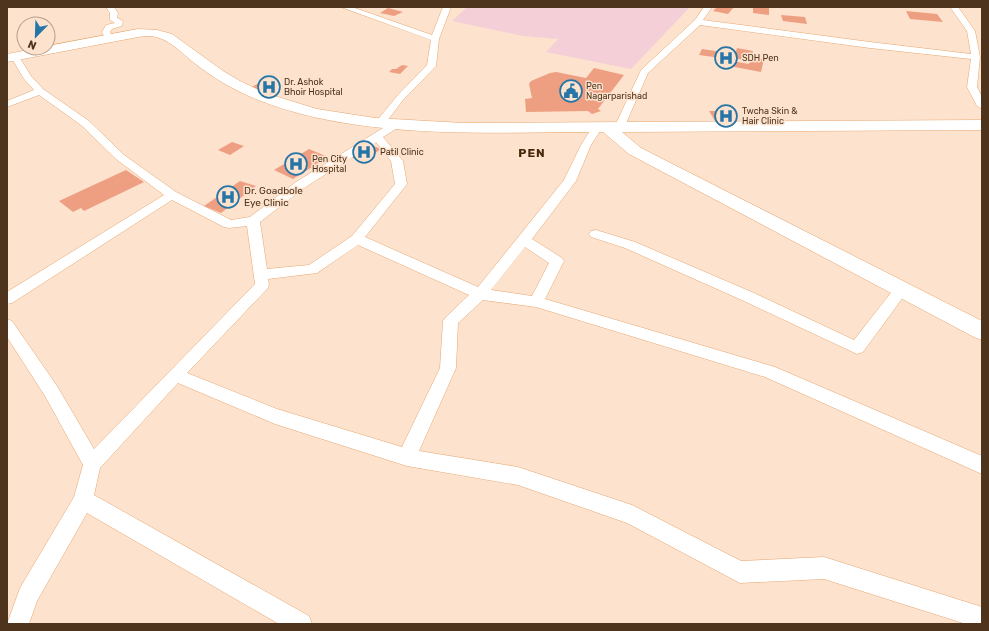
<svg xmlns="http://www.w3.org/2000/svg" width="989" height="631" font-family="Rubik,sans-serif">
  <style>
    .green { fill: #f4cfd8 }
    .building { fill: #ee9f81; fill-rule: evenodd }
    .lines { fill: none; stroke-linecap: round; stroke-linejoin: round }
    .minor-casing { stroke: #e7a770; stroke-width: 1 }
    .secondary-casing { stroke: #e7a770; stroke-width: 1 }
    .minor { fill: #fff; fill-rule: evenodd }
    .secondary { fill: #fff; fill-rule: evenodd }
    .labels { text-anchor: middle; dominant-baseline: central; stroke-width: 3; stroke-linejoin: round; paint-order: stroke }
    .far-poi-label { font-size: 9px; fill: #4e341d; stroke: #fde2cd; text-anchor: start }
    .poi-label { font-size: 10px; fill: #4e341d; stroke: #fde2cd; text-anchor: start }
    .far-district-label { font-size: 12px; font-weight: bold; letter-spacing: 1px; fill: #462709; stroke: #fde2cd }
  </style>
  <rect width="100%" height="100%" fill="#fde2cd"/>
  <!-- green -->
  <path class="green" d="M 467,7 L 690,7 L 631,69 L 546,52 L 558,39 L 523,36 L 452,21 Z"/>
  <!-- building -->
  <path class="building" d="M 717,7 L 734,7 L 728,14 L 713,11 Z
    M 753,7 L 769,7 L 769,15 L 753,13 Z
    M 388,8 L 403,12 L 394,16 L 380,13 Z
    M 906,11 L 937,14 L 943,22 L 910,19 Z
    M 781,15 L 805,17 L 807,24 L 783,21 Z
    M 737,48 L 753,51 L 751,57 L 764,59 L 761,72 L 719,64 L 721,58 L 699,55 L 702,49 L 735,54 ZM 733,58 L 749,61 L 749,64 L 732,61 Z
    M 402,65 L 408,66 L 400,74 L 389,72 L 392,69 L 396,69 Z
    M 594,68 L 624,75 L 598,109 L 601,111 L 592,114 L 588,111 L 526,112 L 525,99 L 532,98 L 529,84 L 531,81 L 550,73 L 556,72 L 586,78 Z
    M 264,80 L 279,85 L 267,92 L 252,87 Z
    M 709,111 L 731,111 L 737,120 L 715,121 Z
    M 232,142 L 244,146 L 230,155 L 218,150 Z
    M 368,144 L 381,149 L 362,162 L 349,156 Z
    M 309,149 L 328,157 L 293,179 L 274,170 Z
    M 126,170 L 144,182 L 84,211 L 81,208 L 73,212 L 59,201 Z
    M 240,181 L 256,186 L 221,213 L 204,206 Z"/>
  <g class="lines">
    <!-- minor casing -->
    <g class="minor-casing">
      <path id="minor" d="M 106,7 L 114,7 L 118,13 L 117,18 L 123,21 L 122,26 L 112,29 L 110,32 L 113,38 L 109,40 L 106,40 L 102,32 L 106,25 L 115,23 L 110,20 L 110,13 Z
        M 341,7 L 352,7 L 432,35 L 443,7 L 451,7 L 439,39 L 436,66 L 403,100 L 384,125 L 376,125 L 375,123 L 397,96 L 427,65 L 431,40 Z
        M 704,7 L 712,7 L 703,20 L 870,42 L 971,54 L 967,31 L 950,7 L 958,7 L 975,31 L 980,57 L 977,87 L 982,97 L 982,109 L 977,106 L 967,87 L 971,59 L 870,48 L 700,25 L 648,73 L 624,128 L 623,130 L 615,130 L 614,128 L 641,70 L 695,20 Z
        M 15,54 L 18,55 L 31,76 L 43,89 L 89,121 L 124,155 L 176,192 L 231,220 L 250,217 L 296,182 L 391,123 L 399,123 L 400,125 L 399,127 L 383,137 L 403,161 L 407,184 L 365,237 L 478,287 L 564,180 L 581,145 L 593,126 L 601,126 L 602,128 L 591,145 L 576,181 L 532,239 L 562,258 L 564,261 L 545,299 L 775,367 L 982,456 L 982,474 L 765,377 L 536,307 L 483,300 L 458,323 L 456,368 L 419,451 L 518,467 L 632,505 L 741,561 L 824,557 L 982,607 L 982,624 L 966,624 L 824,579 L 740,583 L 627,523 L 518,485 L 407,466 L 275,424 L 178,383 L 100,468 L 94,495 L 309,616 L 312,624 L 279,624 L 87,513 L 37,601 L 29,624 L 7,624 L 20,588 L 74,497 L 83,465 L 45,396 L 7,337 L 7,319 L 12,321 L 57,386 L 94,449 L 255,284 L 247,226 L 229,228 L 224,227 L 172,200 L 12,303 L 7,304 L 7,292 L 164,195 L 116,159 L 81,125 L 39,95 L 7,107 L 7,101 L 34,90 L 24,79 L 11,57 ZM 376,142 L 391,161 L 395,184 L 352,236 L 309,265 L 267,269 L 260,222 L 304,188 ZM 358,245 L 469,295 L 446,317 L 443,321 L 440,368 L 402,447 L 277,409 L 187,373 L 267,289 L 269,285 L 268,279 L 317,273 ZM 525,247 L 549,263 L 532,296 L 491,290 Z
        M 596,230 L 635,242 L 754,293 L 854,340 L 897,285 L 902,284 L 907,285 L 909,289 L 863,352 L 857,354 L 744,301 L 625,248 L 591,237 L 589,234 L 591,231 Z"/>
    </g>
    <!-- secondary casing -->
    <g class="secondary-casing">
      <path id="secondary" d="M 138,29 L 157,30 L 172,34 L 223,71 L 240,81 L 265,93 L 317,109 L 375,118 L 463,123 L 982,120 L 982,130 L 622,132 L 641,148 L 982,321 L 982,340 L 974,337 L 629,154 L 603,132 C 494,132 358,141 256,99 C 233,90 212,77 193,62 C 183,54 172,42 159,38 C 152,35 145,36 138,37 L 7,62 L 7,54 L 39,48 L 48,48 L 48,46 Z"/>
    </g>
    <!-- minor -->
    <use href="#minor" class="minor"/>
    <!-- secondary -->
    <use href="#secondary" class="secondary"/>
  </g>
  <!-- icons -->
  <defs>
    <g id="hospital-ring" transform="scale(1.15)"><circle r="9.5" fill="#fde2cd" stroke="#2675a7" stroke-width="1.5"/><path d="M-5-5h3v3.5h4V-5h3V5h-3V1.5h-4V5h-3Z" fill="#2675a7"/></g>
    <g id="civic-ring" transform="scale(1.15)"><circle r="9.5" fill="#fde2cd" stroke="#2675a7" stroke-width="1.5"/><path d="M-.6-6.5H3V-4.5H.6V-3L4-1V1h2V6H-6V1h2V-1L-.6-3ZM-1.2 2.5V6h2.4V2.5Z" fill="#2675a7"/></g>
  </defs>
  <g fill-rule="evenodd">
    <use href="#hospital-ring" x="726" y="58"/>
    <use href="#hospital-ring" x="269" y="87"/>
    <use href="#civic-ring" x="571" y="91"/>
    <use href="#hospital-ring" x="726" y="116"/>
    <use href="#hospital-ring" x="364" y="152"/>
    <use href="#hospital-ring" x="296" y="164"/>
    <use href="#hospital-ring" x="228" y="197"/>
  </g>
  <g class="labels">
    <!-- far-poi labels -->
    <g class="far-poi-label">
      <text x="742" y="58">SDH Pen</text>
      <text x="284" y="82">Dr. Ashok<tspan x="284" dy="10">Bhoir Hospital</tspan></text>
      <text x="586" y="86">Pen<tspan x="586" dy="10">Nagarparishad</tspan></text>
      <text x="742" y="111">Twcha Skin &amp;<tspan x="742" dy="10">Hair Clinic</tspan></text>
      <text x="380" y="152">Patil Clinic</text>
      <text x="312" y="159">Pen City<tspan x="312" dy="10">Hospital</tspan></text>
    </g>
    <!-- poi labels -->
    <g class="poi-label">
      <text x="244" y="191">Dr. Goadbole<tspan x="244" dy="12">Eye Clinic</tspan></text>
    </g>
    <!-- far-district labels -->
    <g class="far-district-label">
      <text x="532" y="153">PEN</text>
    </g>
  </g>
  <!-- border -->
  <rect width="989" height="631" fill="none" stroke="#4e341d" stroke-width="16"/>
  <!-- north arrow -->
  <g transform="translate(36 36) rotate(203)"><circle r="19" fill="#fde2cd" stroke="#b79c87"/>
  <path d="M0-3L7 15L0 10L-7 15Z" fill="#2675a7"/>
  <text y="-6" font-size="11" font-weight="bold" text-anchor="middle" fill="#4e341d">N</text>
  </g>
</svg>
